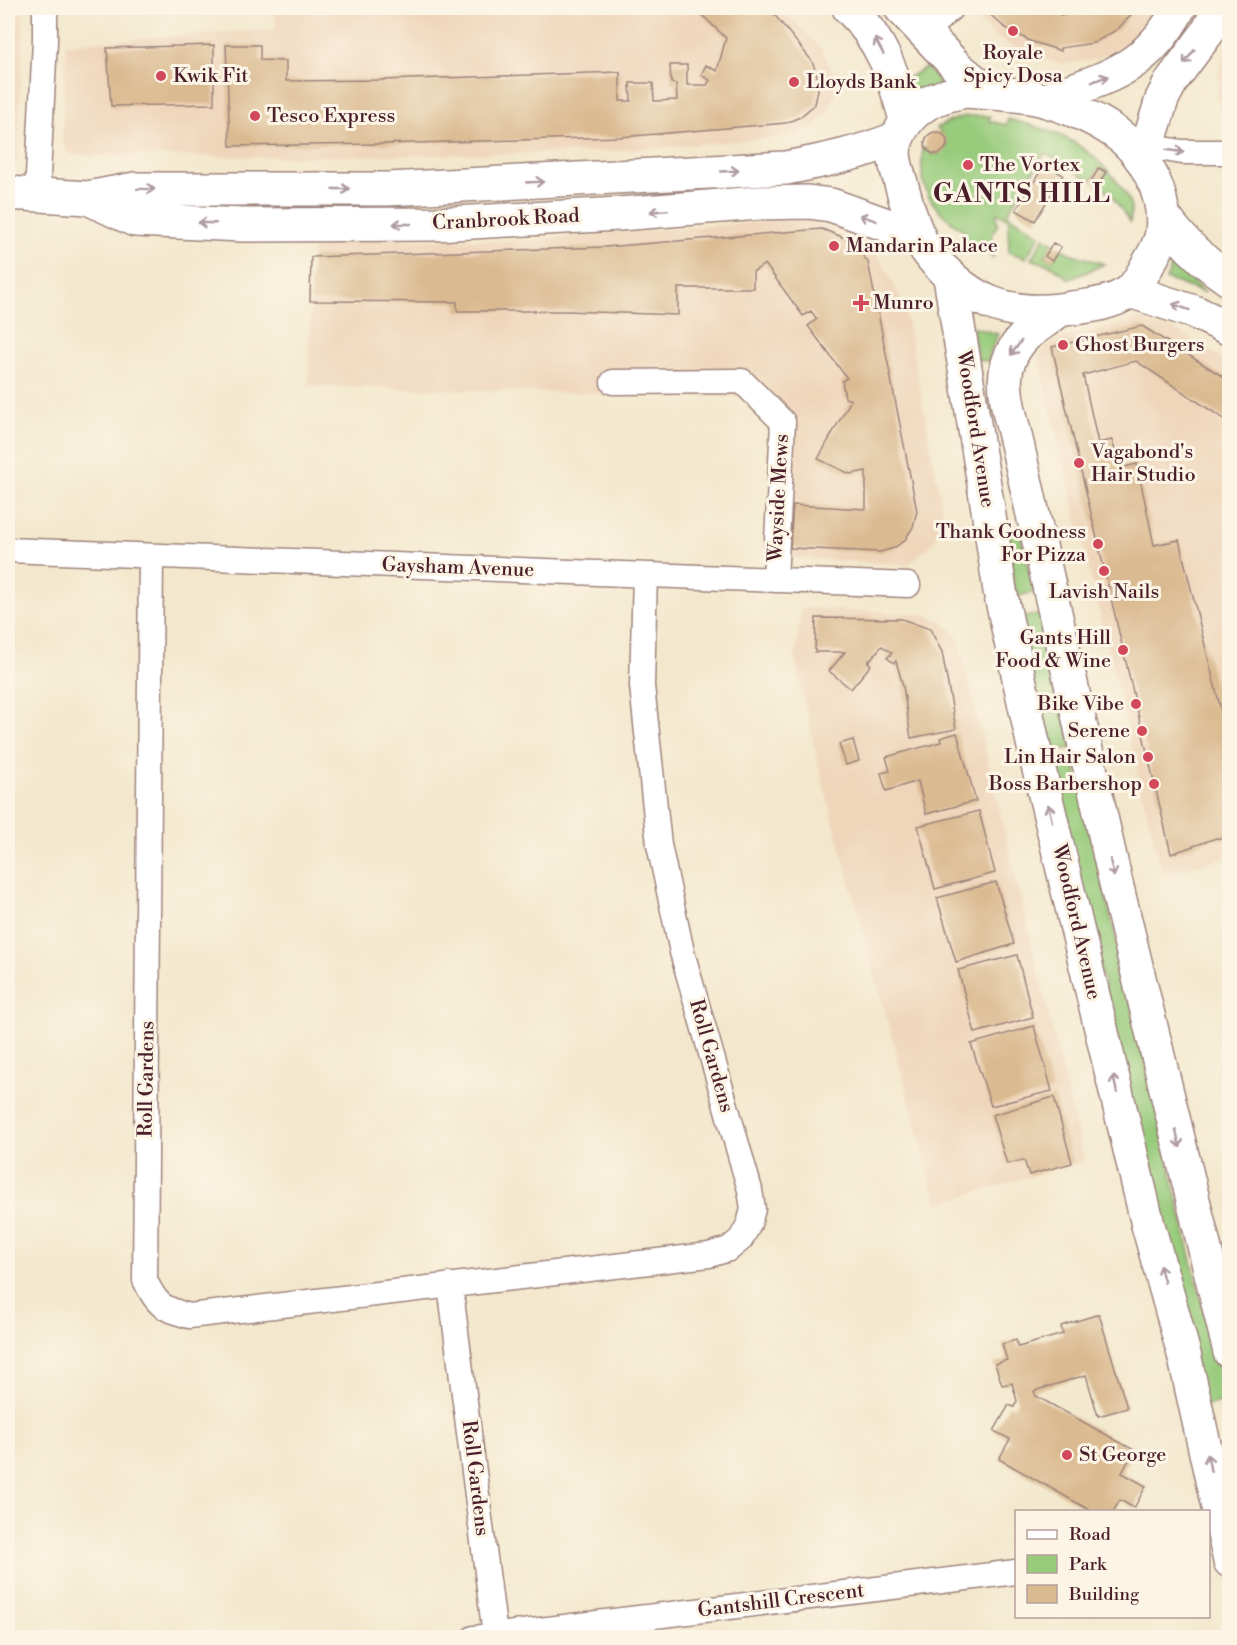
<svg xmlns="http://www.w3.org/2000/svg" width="1237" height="1645" font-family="'Libre Bodoni',serif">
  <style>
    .built { fill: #efd6bb }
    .green { fill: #98cb7c; stroke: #717554; stroke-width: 1.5 }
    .building { fill: #daba90 }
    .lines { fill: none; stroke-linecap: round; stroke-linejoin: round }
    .street-casing { stroke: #9e847c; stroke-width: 27 }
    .primary-casing { stroke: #9e847c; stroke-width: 36 }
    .highway-casing { stroke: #9e847c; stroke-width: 36 }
    .street { stroke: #fff; stroke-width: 24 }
    .primary { stroke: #fff; stroke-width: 33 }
    .highway { stroke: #fff; stroke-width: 33 }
    .oneway { stroke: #ae9aa0 }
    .poi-dot { fill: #d1495b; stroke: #fcf5e5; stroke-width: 2 }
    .labels { text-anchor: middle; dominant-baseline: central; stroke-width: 6; stroke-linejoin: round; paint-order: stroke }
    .poi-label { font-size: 20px; fill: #4a1f2b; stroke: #fcf5e5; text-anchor: start }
    .street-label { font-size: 20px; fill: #4a1f2b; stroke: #fcf5e5 }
    .district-label { font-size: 26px; font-weight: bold; letter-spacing: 1.5px; fill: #4a1f2b; stroke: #fcf5e5 }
  </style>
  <rect width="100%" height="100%" fill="#fcf5e5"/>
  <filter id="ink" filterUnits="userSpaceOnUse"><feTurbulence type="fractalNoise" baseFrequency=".0167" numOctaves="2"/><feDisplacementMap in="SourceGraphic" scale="12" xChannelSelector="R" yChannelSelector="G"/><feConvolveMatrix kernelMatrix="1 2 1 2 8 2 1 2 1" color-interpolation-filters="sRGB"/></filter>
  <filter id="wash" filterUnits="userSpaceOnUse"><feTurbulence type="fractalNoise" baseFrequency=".008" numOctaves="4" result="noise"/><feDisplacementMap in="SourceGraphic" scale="24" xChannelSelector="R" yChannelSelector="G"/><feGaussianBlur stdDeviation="1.35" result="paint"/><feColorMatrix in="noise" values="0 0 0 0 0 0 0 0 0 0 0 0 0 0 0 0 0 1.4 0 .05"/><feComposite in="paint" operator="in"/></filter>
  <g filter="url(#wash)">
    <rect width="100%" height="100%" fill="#f3e8cd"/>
    <!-- built -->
    <path class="built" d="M 275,8 L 781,8 L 822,49 L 834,78 L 835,95 L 829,110 L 816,125 L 788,137 L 602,152 L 288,157 L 69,155 L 62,139 L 66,44 L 276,29 Z
      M 965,8 L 1158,8 L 1129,41 L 1098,59 L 1061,64 L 1024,53 L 995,36 Z
      M 8,13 L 24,14 L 17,162 L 8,161 Z
      M 1229,46 L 1229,122 L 1219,107 L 1216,88 L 1219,69 Z
      M 823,217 L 857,230 L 880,257 L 905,309 L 943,513 L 934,542 L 908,565 L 774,556 L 778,442 L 741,397 L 308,386 L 312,239 L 522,240 Z
      M 1141,319 L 1175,329 L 1229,363 L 1229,859 L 1219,859 L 1162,875 L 1038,357 L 1048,344 L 1062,338 Z
      M 801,608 L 922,614 L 942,621 L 958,637 L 1084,1161 L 937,1204 L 819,768 L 795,658 Z"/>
    <!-- green -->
    <path class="green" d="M 926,67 L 942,84 L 904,104 L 903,81 Z
      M 965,116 L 990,116 L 989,121 L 1006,125 L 1008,119 C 1057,132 1082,139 1116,180 C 1126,193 1135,205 1130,222 L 1109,192 L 1098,186 L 1106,172 L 1099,168 L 1091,181 L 1045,153 L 1007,214 L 1040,235 L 1026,258 L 1009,252 L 1008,226 L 1010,220 L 998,213 L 996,216 L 998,224 L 992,234 L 993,258 L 983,247 L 975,255 L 959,241 L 964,231 C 931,208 917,190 923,148 L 926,149 L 932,154 L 939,154 L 947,146 L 946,139 L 937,128 L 948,122 Z
      M 1044,237 L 1053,243 L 1045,256 L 1052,261 L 1060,248 L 1069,253 L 1104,264 C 1092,270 1082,275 1069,279 L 1052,266 L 1031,259 Z
      M 1174,260 L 1192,281 L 1205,293 L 1166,279 Z
      M 972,327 L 998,334 L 990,352 L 989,361 L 978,360 Z
      M 1019,528 L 1034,593 L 1016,596 L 1006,531 Z
      M 1042,614 L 1072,748 L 1049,751 L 1019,618 Z
      M 1074,761 L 1225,1401 L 1205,1406 L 1052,766 Z"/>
    <g id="blocks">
      <!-- building -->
      <path class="building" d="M 708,8 L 769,8 L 812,61 L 817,75 L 818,90 L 815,104 L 800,117 L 786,123 L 621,137 L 382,144 L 230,146 L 226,45 L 260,45 L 260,60 L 286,61 L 286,81 L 381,80 L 620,72 L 620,101 L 631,101 L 630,83 L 653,83 L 654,101 L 677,100 L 676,84 L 671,83 L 670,65 L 687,65 L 687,85 L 707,85 L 710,80 L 701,75 L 706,65 L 717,71 L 726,38 L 701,14 Z
        M 983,8 L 1054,8 L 1060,10 L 1060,15 L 1070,13 L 1068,8 L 1137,8 L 1118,29 L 1094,43 L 1060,48 L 1061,51 L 1030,41 L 1004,27 Z
        M 214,45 L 214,104 L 111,106 L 107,48 Z
        M925 143a11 11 0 1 1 22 0a11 11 0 1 1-22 0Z
        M 1045,164 L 1063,175 L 1035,221 L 1016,210 Z
        M 1099,168 L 1106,172 L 1098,186 L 1091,181 Z
        M 822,229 L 850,240 L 868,262 L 917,511 L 913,527 L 905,540 L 894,548 L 880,552 L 790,548 L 793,505 L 866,509 L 866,471 L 850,474 L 818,459 L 851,400 L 845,398 L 842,381 L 847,378 L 808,326 L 817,319 L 811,311 L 803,316 L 765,264 L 753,272 L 753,288 L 678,288 L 678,315 L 567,311 L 457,311 L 457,302 L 310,301 L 311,257 L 605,247 Z
        M 1053,243 L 1061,247 L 1052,261 L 1045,256 Z
        M 1142,326 L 1230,381 L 1230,423 L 1136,361 L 1083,375 L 1098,443 L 1112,440 L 1120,468 L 1137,464 L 1154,545 L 1179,540 L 1230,747 L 1230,840 L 1216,838 L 1171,854 L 1052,347 Z
        M 816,618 L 902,619 L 930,629 L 942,652 L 956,729 L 911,738 L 903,686 L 896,661 L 894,663 L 887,658 L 892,653 L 882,646 L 868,662 L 871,665 L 851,689 L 829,671 L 845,652 L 815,652 Z
        M 957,733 L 976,801 L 926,814 L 918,781 L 886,791 L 881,773 L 890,771 L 886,757 L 941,742 L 940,738 Z
        M 853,740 L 859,761 L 846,765 L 839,744 Z
        M 979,811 L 995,873 L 935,889 L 918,826 Z
        M 996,882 L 1014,944 L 956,962 L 937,898 Z
        M 1017,955 L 1033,1017 L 975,1033 L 958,970 Z
        M 1034,1026 L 1052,1091 L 991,1106 L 971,1044 Z
        M 1054,1097 L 1072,1163 L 1029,1175 L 1024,1160 L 1007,1164 L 992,1115 Z
        M 1099,1314 L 1127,1408 L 1098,1416 L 1086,1375 L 1034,1391 L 1036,1396 L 1134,1450 L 1122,1473 L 1146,1486 L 1134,1508 L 1120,1500 L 1113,1512 L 1093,1512 L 999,1459 L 1010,1439 L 994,1431 L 1009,1405 L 1014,1407 L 1017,1401 L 1012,1383 L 1002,1385 L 995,1364 L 1007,1360 L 1002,1344 L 1016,1340 L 1018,1347 L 1063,1334 L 1061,1326 Z"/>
    </g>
  </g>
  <g filter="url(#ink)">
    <use href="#blocks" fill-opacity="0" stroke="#9e847c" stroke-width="1.5"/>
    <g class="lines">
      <!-- street casing -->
      <g class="street-casing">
        <path id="street" d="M 924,33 L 951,8
          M 1131,146 L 1146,146 L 1182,152 L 1230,152
          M 37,195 L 45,41 L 45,8
          M 613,382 L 742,381 L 783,422 L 775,580
          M 8,550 L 908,585
          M 151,556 L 145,1280 C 157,1306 162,1308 189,1316 L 709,1255 L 729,1249 L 741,1239 L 749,1224 L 753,1209 L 750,1190 L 682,952 L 659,845 L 642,686 L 645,575
          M 450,1285 L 495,1635
          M 474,1638 L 1016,1572"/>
      </g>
      <!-- primary casing -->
      <g class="primary-casing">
        <path id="primary" d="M 1045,100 C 1107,77 1146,70 1179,8
          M 1141,158 L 1152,132 L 1162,99 L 1172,80 L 1207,33 L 1220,8
          M 8,193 L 88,198 L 135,189 L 388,189 L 786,168 C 823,161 862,153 897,138
          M 88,198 L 135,220 L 242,225 L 436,224 L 619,214 L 759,203 L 808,202 L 831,205 L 887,225 L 921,242"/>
      </g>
      <!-- highway casing -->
      <g class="highway-casing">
        <path id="highway" d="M 849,8 C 882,40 894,76 906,120
          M 901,8 L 957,67 L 989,93
          M 966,91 C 988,93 1027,94 1047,101 C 1070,108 1094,118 1113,131 C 1145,152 1167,195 1162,233 C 1160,245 1153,256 1147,266 C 1143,274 1136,286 1129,292 C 1113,303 1091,306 1072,308 C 1045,313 1017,313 991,303 C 965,293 934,265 921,241 C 913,226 908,209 904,194 C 901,181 895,167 894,154 C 894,147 897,138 900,132 C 914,105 937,96 966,91 Z
          M 1163,215 C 1181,241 1203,262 1230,280
          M 950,277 L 988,509 L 1000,591 L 1037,761 L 1148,1225 L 1184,1354 L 1230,1561
          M 1130,291 L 1197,313 L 1230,329
          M 1059,310 C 1049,319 1035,327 1026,335 C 991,369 1009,406 1018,448 L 1115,879 L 1230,1352"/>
      </g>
      <!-- street -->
      <use href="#street" class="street"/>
      <!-- primary -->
      <use href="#primary" class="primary"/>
      <!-- highway -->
      <use href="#highway" class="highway"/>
    </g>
    <!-- one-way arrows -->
    <defs><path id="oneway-shaft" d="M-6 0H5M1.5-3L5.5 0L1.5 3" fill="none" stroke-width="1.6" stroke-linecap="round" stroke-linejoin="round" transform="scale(1.5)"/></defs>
    <g class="oneway">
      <use href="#oneway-shaft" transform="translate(879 46) rotate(-119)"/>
      <use href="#oneway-shaft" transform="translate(1189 57) rotate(127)"/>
      <use href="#oneway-shaft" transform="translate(1100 79) rotate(-21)"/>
      <use href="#oneway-shaft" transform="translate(1175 151) rotate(8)"/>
      <use href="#oneway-shaft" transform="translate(730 171) rotate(-3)"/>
      <use href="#oneway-shaft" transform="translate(535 182) rotate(-3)"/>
      <use href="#oneway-shaft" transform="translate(146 189) rotate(1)"/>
      <use href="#oneway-shaft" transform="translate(341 189)"/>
      <use href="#oneway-shaft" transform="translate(659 211) rotate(175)"/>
      <use href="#oneway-shaft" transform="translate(868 218) rotate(-161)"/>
      <use href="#oneway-shaft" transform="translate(207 223) rotate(-178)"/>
      <use href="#oneway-shaft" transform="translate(402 224) rotate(180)"/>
      <use href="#oneway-shaft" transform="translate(1181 307) rotate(-160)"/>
      <use href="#oneway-shaft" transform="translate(1016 348) rotate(126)"/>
      <use href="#oneway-shaft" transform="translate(1050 813) rotate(-103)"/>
      <use href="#oneway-shaft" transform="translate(1112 868) rotate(77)"/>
      <use href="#oneway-shaft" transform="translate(1115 1084) rotate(-103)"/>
      <use href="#oneway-shaft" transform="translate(1178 1139) rotate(76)"/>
      <use href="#oneway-shaft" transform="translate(1162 1274) rotate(-106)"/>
      <use href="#oneway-shaft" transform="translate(1209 1463) rotate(-101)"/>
    </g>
  </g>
  <!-- markers -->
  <g class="poi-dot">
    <circle cx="1013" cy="31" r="6"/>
    <circle cx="161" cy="76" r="6"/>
    <circle cx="794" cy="82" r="6"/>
    <circle cx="255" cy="116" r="6"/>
    <circle cx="968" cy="165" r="6"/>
    <circle cx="834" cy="246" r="6"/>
    <path d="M858 294h6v6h6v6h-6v6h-6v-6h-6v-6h6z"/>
    <circle cx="1063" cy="345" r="6"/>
    <circle cx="1079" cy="463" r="6"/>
    <circle cx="1098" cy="544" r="6"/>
    <circle cx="1104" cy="571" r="6"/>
    <circle cx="1123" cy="650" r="6"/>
    <circle cx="1136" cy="704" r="6"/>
    <circle cx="1142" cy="731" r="6"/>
    <circle cx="1148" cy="757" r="6"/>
    <circle cx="1154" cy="784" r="6"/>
    <circle cx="1067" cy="1455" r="6"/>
  </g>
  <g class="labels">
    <!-- poi labels -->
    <g class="poi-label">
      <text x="1013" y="53" text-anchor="middle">Royale<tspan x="1013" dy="23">Spicy Dosa</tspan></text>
      <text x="173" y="76">Kwik Fit</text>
      <text x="806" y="82">Lloyds Bank</text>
      <text x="267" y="116">Tesco Express</text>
      <text x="980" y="165">The Vortex</text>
      <text x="846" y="246">Mandarin Palace</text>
      <text x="873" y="303">Munro</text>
      <text x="1075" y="345">Ghost Burgers</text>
      <text x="1091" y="452">Vagabond's<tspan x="1091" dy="23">Hair Studio</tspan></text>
      <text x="1086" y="532" text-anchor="end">Thank Goodness<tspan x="1086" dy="23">For Pizza</tspan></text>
      <text x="1104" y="592" text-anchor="middle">Lavish Nails</text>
      <text x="1111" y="638" text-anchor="end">Gants Hill<tspan x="1111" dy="23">Food &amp; Wine</tspan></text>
      <text x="1124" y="704" text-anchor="end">Bike Vibe</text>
      <text x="1130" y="731" text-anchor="end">Serene</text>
      <text x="1136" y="757" text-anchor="end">Lin Hair Salon</text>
      <text x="1142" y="784" text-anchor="end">Boss Barbershop</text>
      <text x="1079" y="1455">St George</text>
    </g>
    <!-- street labels -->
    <g class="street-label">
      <text transform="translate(506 220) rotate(-3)">Cranbrook Road</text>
      <text transform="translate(975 429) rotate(81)">Woodford Avenue</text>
      <text transform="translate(779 498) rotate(-87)">Wayside Mews</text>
      <text transform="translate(458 568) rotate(2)">Gaysham Avenue</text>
      <text transform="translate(1076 922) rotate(77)">Woodford Avenue</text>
      <text transform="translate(711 1056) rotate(74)">Roll Gardens</text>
      <text transform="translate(147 1079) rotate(-89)">Roll Gardens</text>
      <text transform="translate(475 1478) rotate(83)">Roll Gardens</text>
      <text transform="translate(781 1601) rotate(-7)">Gantshill Crescent</text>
    </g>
    <!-- district labels -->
    <g class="district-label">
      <text x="1022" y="194">GANTS HILL</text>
    </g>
  </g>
  <!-- margin -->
  <rect width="1237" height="1645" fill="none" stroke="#fcf5e5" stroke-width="30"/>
  <!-- legend -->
  <rect x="1015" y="1510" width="195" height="108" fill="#fcf5e5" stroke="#b59f9b" stroke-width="1.5"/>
  <rect x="1027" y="1530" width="30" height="9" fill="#ffffff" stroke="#b59f9b" stroke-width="1.5"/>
  <text x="1069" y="1540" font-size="18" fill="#4a1f2b">Road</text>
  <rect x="1027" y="1555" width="30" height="18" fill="#98cb7c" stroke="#b59f9b" stroke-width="1.5"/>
  <text x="1069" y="1570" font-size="18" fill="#4a1f2b">Park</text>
  <rect x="1027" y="1585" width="30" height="18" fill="#daba90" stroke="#b59f9b" stroke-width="1.5"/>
  <text x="1069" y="1600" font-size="18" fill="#4a1f2b">Building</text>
</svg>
